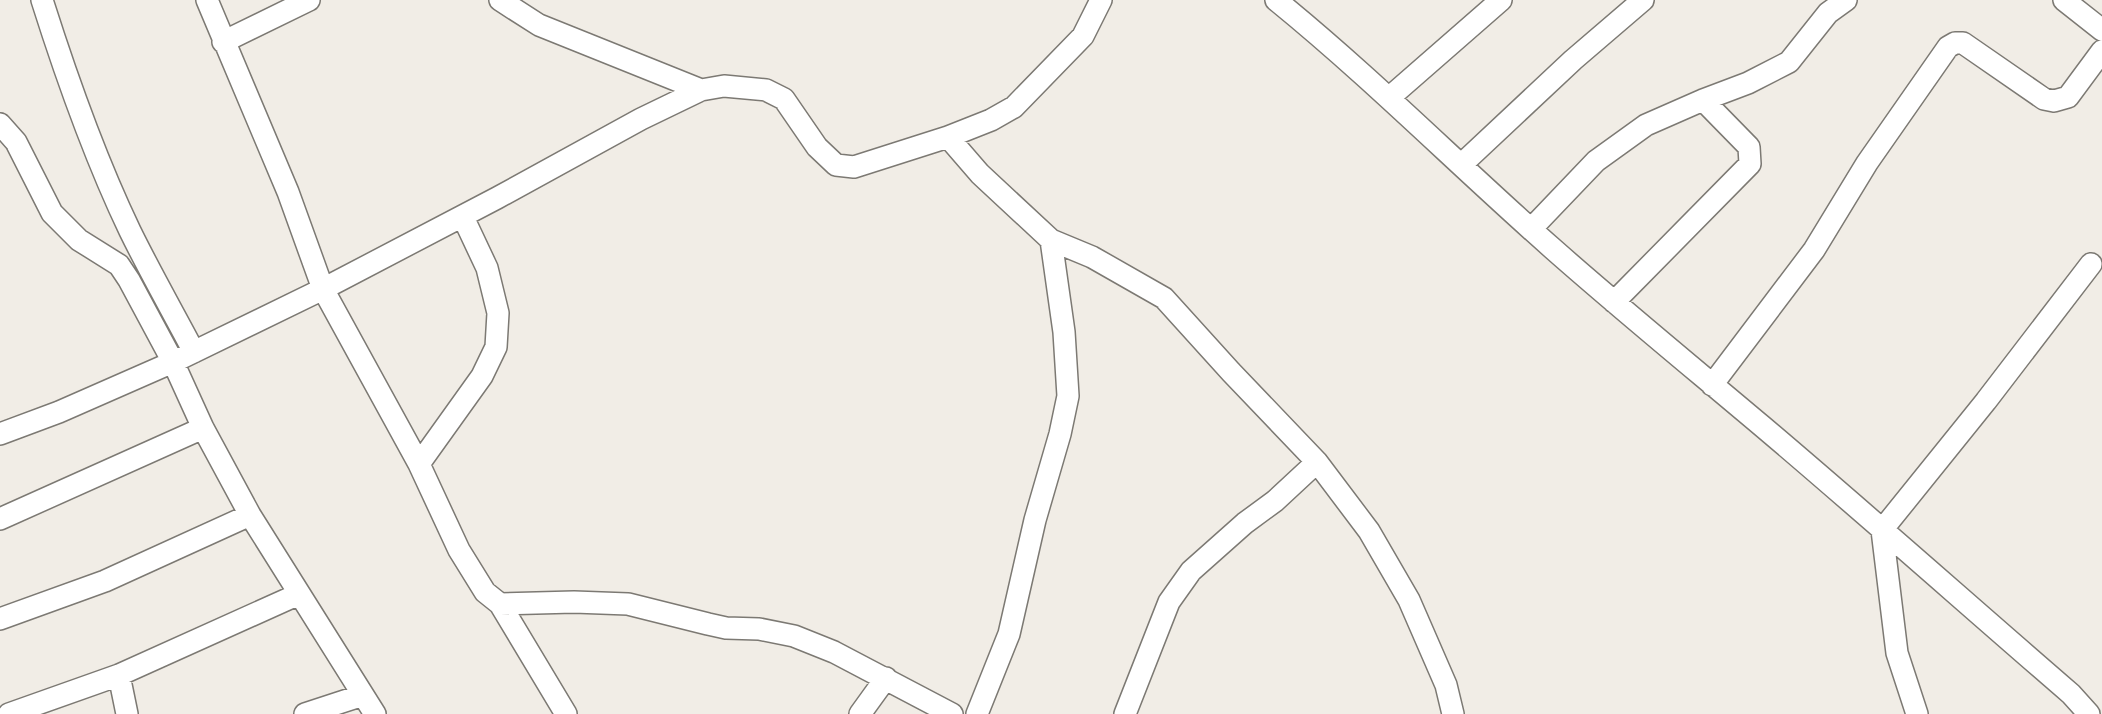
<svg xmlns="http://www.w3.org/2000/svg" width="2102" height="714" font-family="'Archivo Narrow',sans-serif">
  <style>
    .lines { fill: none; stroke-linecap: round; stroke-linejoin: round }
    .minor-casing { stroke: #7c7973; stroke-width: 24 }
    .minor { stroke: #fff; stroke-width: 21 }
  </style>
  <rect width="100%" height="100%" fill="#f1ede6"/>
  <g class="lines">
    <!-- minor casing -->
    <g class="minor-casing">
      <path id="minor" d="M 42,0 C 67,79 94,156 130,231 C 150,272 173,312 194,352
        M 207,0 L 288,192 L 323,289 L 419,464 L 459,550 L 485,592 L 500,604 L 566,714
        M 500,0 L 539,25 L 701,90
        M 1276,0 C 1372,78 1459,166 1552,248 C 1621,309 1692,367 1762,426 C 1866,514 1968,605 2071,694 L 2089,714
        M 2064,0 L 2102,30
        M 223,42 L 309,0
        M 1390,97 L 1501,0
        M 0,124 L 16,142 L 52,213 L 79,240 L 119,265 L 129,280 L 173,362 L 203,428 L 250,515 L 375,714
        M 948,137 L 980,174 L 1051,240 L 1092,257 L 1164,298 L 1231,372 L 1317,462 L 1369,531 L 1409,600 L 1446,685 L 1453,714
        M 1461,165 L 1573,60 L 1643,0
        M 1531,229 L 1596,161 L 1646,125 L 1703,100 L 1748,83 L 1789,62 L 1828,13 L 1846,0
        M 1614,302 L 1750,164 L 1749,147 L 1703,100
        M 1712,385 L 1814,250 L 1867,163 L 1948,47 L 1955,43 L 1963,43 L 2044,99 L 2054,101 L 2068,97 L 2102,51
        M 0,434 L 59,412 L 173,362 L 323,289 L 497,198 L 641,119 L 701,90 L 724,86 L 766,90 L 784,99 L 817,147 L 836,165 L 854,167 L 948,137 L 991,120 L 1014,107 L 1083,36 L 1101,0
        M 419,464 L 482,376 L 496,347 L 498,313 L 487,268 L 463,217
        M 0,519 L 203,428
        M 500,604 L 574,602 L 628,604 L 708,624 L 726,628 L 759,629 L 794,636 L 834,652 L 952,714
        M 0,619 L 105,581 L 250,515
        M 119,675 L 127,714
        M 9,714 L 119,675 L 299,594
        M 305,714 L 363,695
        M 860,714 L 886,678
        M 977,714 L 1009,634 L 1035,520 L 1060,434 L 1068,396 L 1064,332 L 1051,240
        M 1125,714 L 1169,602 L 1191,571 L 1245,523 L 1275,501 L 1317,462
        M 1917,714 L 1897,653 L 1882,530 L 1986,401 L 2091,264"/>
    </g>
    <!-- minor -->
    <use href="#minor" class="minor"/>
  </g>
</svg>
